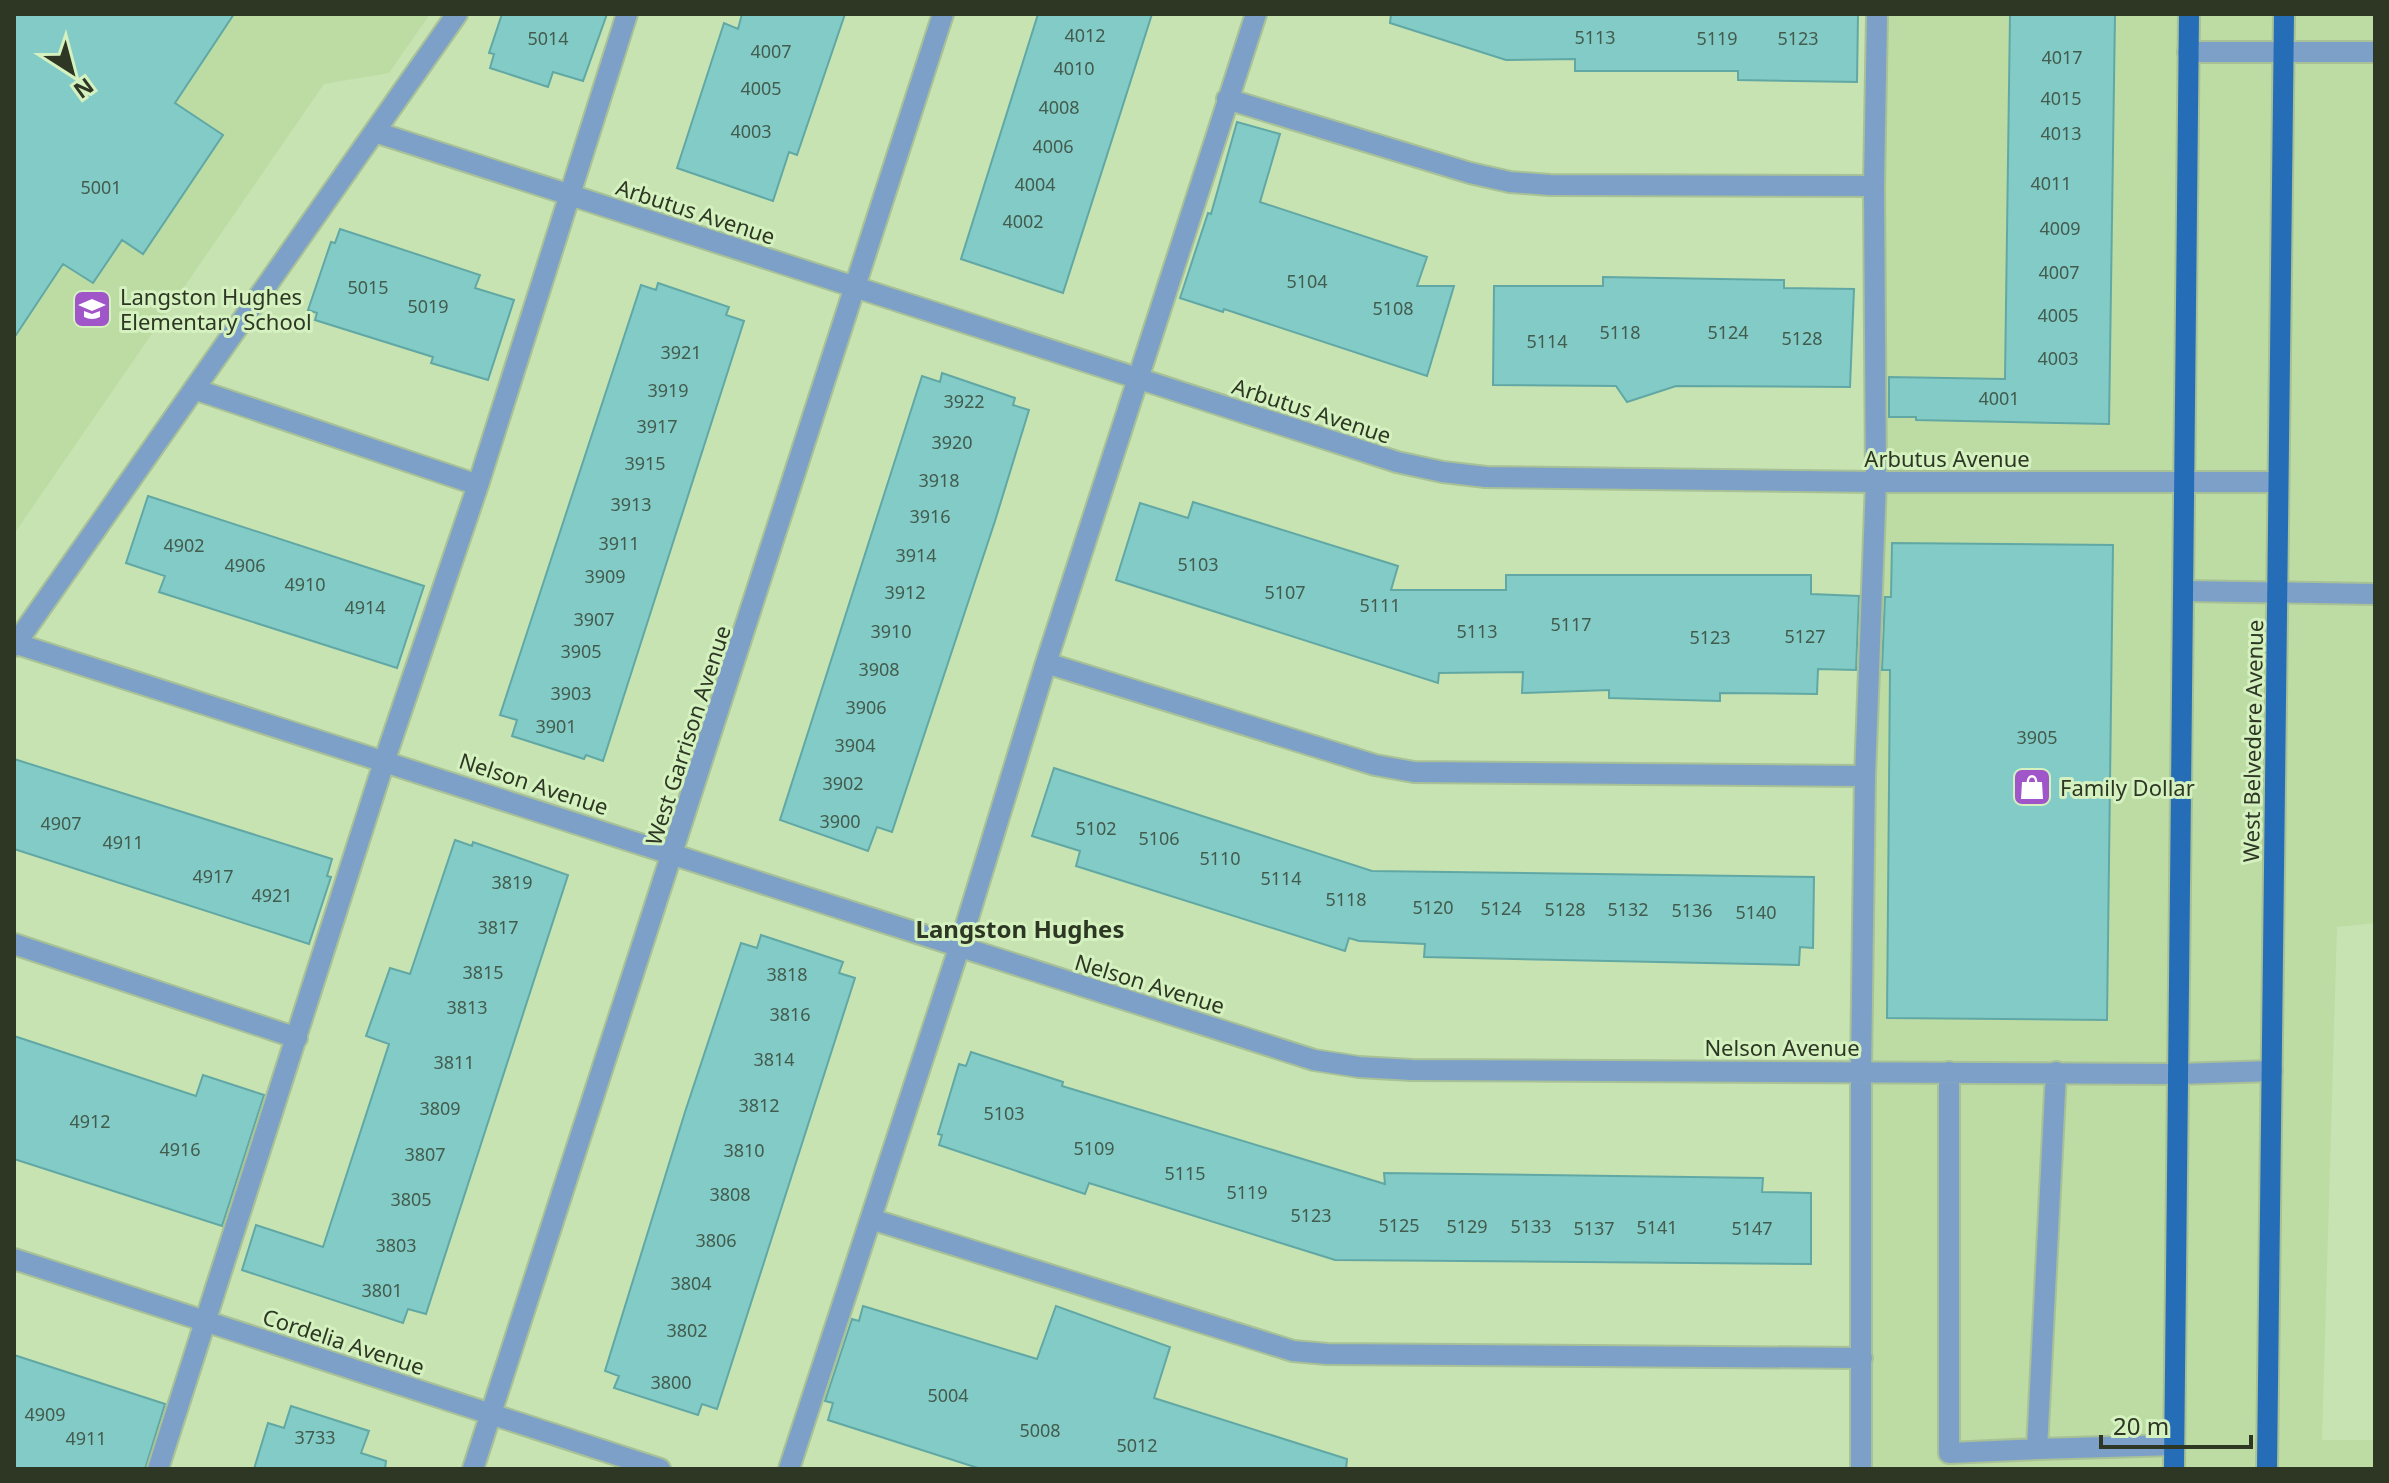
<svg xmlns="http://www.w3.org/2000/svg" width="2389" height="1483" font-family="'Noto Sans',sans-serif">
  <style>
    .built { fill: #bcdca4 }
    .building { fill: #83cbc7; stroke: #61a8a5; stroke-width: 2 }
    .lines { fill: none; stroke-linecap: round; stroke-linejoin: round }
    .minor-casing { stroke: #a8c196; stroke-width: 24 }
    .major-casing { stroke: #a8c196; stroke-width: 24 }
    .minor { stroke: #7da0c8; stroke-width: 20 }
    .major { stroke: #256db6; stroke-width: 20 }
    .labels { text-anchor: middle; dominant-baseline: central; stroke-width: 6; stroke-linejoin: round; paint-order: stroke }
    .number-label { font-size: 18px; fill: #425c4d }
    .street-label { font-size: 22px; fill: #2d3724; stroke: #d4f1bf }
    .poi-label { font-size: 22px; fill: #2d3724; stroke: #d4f1bf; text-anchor: start }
    .neighbourhood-label { font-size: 24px; font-weight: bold; fill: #2d3724; stroke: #d4f1bf }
  </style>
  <rect width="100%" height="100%" fill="#c7e3b2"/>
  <!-- built -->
  <path class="built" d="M 14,14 L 430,14 L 389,73 L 324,84 L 14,534 Z
    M 1879,14 L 2375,14 L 2375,923 L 2337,927 L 2322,1440 L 2375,1440 L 2375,1469 L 1863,1469 Z"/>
  <!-- building -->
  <path class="building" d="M 14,14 L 234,14 L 175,103 L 223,135 L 143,254 L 122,240 L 93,283 L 63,264 L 14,338 Z
    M 502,14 L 607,14 L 583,81 L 553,72 L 548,87 L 490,68 L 494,54 L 489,53 Z
    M 742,14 L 845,14 L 797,155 L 789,152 L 773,201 L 677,168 L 724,23 L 738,29 Z
    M 1038,14 L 1152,14 L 1063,293 L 961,259 Z
    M 1391,14 L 1858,14 L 1857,82 L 1738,80 L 1738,71 L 1575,71 L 1575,59 L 1506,60 L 1390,23 Z
    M 2010,14 L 2115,14 L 2109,424 L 1916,420 L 1916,417 L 1889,417 L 1889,377 L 2005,379 Z
    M 1237,122 L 1280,134 L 1260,202 L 1427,257 L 1417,286 L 1454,286 L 1427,376 L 1224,309 L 1223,312 L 1180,298 L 1208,213 L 1211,214 Z
    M 340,229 L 480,275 L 475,288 L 514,300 L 488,380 L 431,363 L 433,357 L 315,320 L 317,313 L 308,310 L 331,242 L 335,243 Z
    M 1603,277 L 1784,280 L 1784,288 L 1854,289 L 1850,387 L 1676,386 L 1627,402 L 1616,386 L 1493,385 L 1494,286 L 1603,286 Z
    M 658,283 L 729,307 L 726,315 L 744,321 L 603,761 L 586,755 L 584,759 L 512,736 L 517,720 L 500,715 L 641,285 L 656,290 Z
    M 942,373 L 1015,398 L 1013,405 L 1029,410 L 995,521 L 892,832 L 877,827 L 868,851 L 780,820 L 922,376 L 940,382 Z
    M 148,496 L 424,586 L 397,668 L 159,592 L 165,576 L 126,563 Z
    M 1193,502 L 1398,566 L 1391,590 L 1506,590 L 1506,575 L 1811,575 L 1811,594 L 1859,596 L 1856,670 L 1818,669 L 1817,694 L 1720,693 L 1720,701 L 1609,698 L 1609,690 L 1522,693 L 1523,672 L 1439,673 L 1438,683 L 1116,580 L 1140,503 L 1188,518 Z
    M 1892,543 L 2113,545 L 2107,1020 L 1887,1018 L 1890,670 L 1882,670 L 1885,597 L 1891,597 Z
    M 14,759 L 332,859 L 327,876 L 331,877 L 309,944 L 14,849 Z
    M 1054,768 L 1372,871 L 1814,877 L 1813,948 L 1800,947 L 1799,965 L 1424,957 L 1425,944 L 1359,941 L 1349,938 L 1345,951 L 1076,866 L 1080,851 L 1032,836 Z
    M 455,840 L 472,846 L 473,842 L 568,875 L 426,1314 L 408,1309 L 403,1323 L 242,1270 L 256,1225 L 323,1247 L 389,1044 L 366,1036 L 390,968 L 410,974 Z
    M 761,935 L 843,962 L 839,973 L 855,978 L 717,1409 L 702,1404 L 698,1415 L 614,1388 L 619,1376 L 605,1371 L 685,1112 L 741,943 L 757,948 Z
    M 14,1036 L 196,1096 L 203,1075 L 264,1095 L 222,1226 L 14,1159 Z
    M 971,1052 L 1063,1082 L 1062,1086 L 1385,1184 L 1384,1173 L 1763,1178 L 1762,1192 L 1811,1193 L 1811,1264 L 1335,1260 L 1089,1183 L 1085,1194 L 939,1145 L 942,1135 L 938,1134 L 959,1064 L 966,1066 Z
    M 863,1306 L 1037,1359 L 1056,1306 L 1170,1347 L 1154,1398 L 1347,1459 L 1346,1469 L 981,1469 L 828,1420 L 833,1403 L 825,1401 L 852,1319 L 859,1321 Z
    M 14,1355 L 165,1404 L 145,1469 L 14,1469 Z
    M 291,1406 L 369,1431 L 361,1453 L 386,1461 L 385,1469 L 254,1469 L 268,1423 L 284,1428 Z"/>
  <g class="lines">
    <!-- minor casing -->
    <g class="minor-casing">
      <path id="minor" d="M 2188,52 L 2375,52
        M 1227,99 L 1470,173 L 1510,182 L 1550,185 L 1874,186
        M 375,132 L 1397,462 L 1443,472 L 1486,477 L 1876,482 L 2277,482
        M 194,389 L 478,485
        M 2184,591 L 2375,594
        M 14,643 C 448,779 880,923 1314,1060 L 1359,1067 L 1412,1070 L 2178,1074 L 2272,1071
        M 14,646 L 457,14
        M 1046,663 L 1375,765 L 1414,772 L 1865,776
        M 14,944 L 297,1038
        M 1949,1072 L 1949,1453 L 2037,1449
        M 2056,1072 L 2037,1449 L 2174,1445
        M 871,1219 L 1293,1351 L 1327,1354 L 1862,1358
        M 14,1259 L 660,1469
        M 158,1469 L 385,759 L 478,485 L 627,14
        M 473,1469 L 943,14
        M 789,1469 L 959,948 L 1046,663 L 1256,14
        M 1861,1469 L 1861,1071 L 1865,776 L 1876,482 L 1874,186 L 1877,14"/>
    </g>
    <!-- major casing -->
    <g class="major-casing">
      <path id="major" d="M 2174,1469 L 2189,14
        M 2267,1469 L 2284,14"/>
    </g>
    <!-- minor -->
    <use href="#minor" class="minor"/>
    <!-- major -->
    <use href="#major" class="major"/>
  </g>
  <!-- icons -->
  <defs>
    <g id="school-square" transform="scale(2)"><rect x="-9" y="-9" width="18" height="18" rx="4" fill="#a056c8" stroke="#d4f1bf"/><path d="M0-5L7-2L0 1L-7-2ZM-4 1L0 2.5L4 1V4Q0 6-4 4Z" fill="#fff"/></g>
    <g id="shop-square" transform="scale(2)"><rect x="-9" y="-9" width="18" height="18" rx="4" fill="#a056c8" stroke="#d4f1bf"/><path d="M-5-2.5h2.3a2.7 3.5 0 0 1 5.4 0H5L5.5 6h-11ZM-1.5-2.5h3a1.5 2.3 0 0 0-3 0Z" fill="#fff"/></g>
  </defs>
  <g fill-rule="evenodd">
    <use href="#school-square" x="92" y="309"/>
    <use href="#shop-square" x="2032" y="787"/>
  </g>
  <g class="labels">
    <!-- number labels -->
    <g class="number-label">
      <text x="1085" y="35">4012</text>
      <text x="1595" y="37">5113</text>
      <text x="548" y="38">5014</text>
      <text x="1717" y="38">5119</text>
      <text x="1798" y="38">5123</text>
      <text x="771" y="51">4007</text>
      <text x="2062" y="57">4017</text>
      <text x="1074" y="68">4010</text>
      <text x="761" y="88">4005</text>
      <text x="2061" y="98">4015</text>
      <text x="1059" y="107">4008</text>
      <text x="751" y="131">4003</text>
      <text x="2061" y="133">4013</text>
      <text x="1053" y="146">4006</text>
      <text x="2051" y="183">4011</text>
      <text x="1035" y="184">4004</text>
      <text x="101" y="187">5001</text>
      <text x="1023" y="221">4002</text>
      <text x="2060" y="228">4009</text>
      <text x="2059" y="272">4007</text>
      <text x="1307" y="281">5104</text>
      <text x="368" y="287">5015</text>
      <text x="428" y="306">5019</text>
      <text x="1393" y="308">5108</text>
      <text x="2058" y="315">4005</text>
      <text x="1620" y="332">5118</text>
      <text x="1728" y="332">5124</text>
      <text x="1802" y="338">5128</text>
      <text x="1547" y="341">5114</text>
      <text x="681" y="352">3921</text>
      <text x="2058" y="358">4003</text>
      <text x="668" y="390">3919</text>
      <text x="1999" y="398">4001</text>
      <text x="964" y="401">3922</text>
      <text x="657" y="426">3917</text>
      <text x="952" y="442">3920</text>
      <text x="645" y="463">3915</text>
      <text x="939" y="480">3918</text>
      <text x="631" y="504">3913</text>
      <text x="930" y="516">3916</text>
      <text x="619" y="543">3911</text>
      <text x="184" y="545">4902</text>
      <text x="916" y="555">3914</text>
      <text x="1198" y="564">5103</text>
      <text x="245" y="565">4906</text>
      <text x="605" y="576">3909</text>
      <text x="305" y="584">4910</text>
      <text x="905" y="592">3912</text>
      <text x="1285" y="592">5107</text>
      <text x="1380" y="605">5111</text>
      <text x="365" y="607">4914</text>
      <text x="594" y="619">3907</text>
      <text x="1571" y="624">5117</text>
      <text x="891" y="631">3910</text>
      <text x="1477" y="631">5113</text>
      <text x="1805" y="636">5127</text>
      <text x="1710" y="637">5123</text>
      <text x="581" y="651">3905</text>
      <text x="879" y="669">3908</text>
      <text x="571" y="693">3903</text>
      <text x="866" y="707">3906</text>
      <text x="556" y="726">3901</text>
      <text x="2037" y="737">3905</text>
      <text x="855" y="745">3904</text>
      <text x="843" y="783">3902</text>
      <text x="840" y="821">3900</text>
      <text x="61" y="823">4907</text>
      <text x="1096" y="828">5102</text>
      <text x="1159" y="838">5106</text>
      <text x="123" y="842">4911</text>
      <text x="1220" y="858">5110</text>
      <text x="213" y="876">4917</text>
      <text x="1281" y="878">5114</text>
      <text x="512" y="882">3819</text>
      <text x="272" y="895">4921</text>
      <text x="1346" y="899">5118</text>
      <text x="1433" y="907">5120</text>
      <text x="1501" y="908">5124</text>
      <text x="1565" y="909">5128</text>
      <text x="1628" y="909">5132</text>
      <text x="1692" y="910">5136</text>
      <text x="1756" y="912">5140</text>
      <text x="498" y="927">3817</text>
      <text x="483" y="972">3815</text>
      <text x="787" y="974">3818</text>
      <text x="467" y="1007">3813</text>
      <text x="790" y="1014">3816</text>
      <text x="774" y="1059">3814</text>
      <text x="454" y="1062">3811</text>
      <text x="759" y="1105">3812</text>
      <text x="440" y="1108">3809</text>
      <text x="1004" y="1113">5103</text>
      <text x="90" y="1121">4912</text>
      <text x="1094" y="1148">5109</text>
      <text x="180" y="1149">4916</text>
      <text x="744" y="1150">3810</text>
      <text x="425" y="1154">3807</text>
      <text x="1185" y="1173">5115</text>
      <text x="1247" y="1192">5119</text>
      <text x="730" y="1194">3808</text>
      <text x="411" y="1199">3805</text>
      <text x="1311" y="1215">5123</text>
      <text x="1399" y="1225">5125</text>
      <text x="1467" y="1226">5129</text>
      <text x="1531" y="1226">5133</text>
      <text x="1657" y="1227">5141</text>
      <text x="1594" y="1228">5137</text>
      <text x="1752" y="1228">5147</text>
      <text x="716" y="1240">3806</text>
      <text x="396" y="1245">3803</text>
      <text x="691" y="1283">3804</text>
      <text x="382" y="1290">3801</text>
      <text x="687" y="1330">3802</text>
      <text x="671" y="1382">3800</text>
      <text x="948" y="1395">5004</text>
      <text x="45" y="1414">4909</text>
      <text x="1040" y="1430">5008</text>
      <text x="315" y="1437">3733</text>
      <text x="86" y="1438">4911</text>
      <text x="1137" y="1445">5012</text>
    </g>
    <!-- street labels -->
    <g class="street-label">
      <text transform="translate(696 211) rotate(18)">Arbutus Avenue</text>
      <text transform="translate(1312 410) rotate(18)">Arbutus Avenue</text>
      <text x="1947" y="458">Arbutus Avenue</text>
      <text transform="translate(687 735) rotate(-72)">West Garrison Avenue</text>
      <text transform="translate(2252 741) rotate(-89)">West Belvedere Avenue</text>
      <text transform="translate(534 783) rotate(18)">Nelson Avenue</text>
      <text transform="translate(1150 983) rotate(17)">Nelson Avenue</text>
      <text x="1782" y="1047">Nelson Avenue</text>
      <text transform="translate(344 1341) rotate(18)">Cordelia Avenue</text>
    </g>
    <!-- poi labels -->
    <g class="poi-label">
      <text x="120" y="296">Langston Hughes<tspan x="120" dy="25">Elementary School</tspan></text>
      <text x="2060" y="787">Family Dollar</text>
    </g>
    <!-- neighbourhood labels -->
    <g class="neighbourhood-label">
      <text x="1020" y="928">Langston Hughes</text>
    </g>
  </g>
  <!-- border -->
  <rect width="2389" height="1483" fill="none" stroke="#2d3724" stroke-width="32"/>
  <!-- north arrow -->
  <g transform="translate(72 72) rotate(144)" stroke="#d4f1bf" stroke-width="6" paint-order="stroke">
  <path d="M0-6L14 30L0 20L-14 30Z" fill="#2d3724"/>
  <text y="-12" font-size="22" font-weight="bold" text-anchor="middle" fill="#2d3724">N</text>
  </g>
  <!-- scale -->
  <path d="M2101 1435v12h150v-12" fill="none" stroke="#2d3724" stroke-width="4"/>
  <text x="2113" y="1435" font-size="24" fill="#2d3724" stroke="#d4f1bf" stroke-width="6" paint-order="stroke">20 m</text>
</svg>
